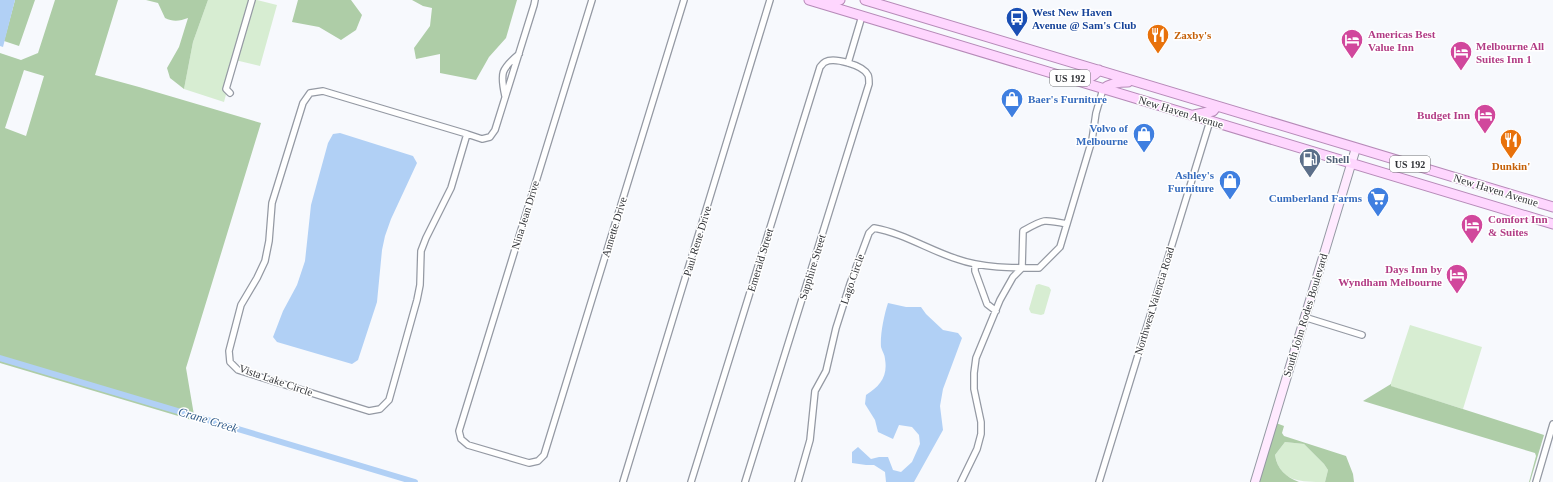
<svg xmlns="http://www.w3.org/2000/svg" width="1553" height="482" font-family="Georgia,serif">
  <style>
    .green { fill: #d7edd2 }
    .forest { fill: #aecda7; fill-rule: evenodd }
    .water { fill: #b1d0f5 }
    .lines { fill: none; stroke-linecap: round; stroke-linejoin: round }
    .canal { stroke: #b1d0f5; stroke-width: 6 }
    .minor-casing { stroke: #9499a3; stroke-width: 8 }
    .secondary-casing { stroke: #9499a3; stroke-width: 10 }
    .primary-casing { stroke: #b68ab8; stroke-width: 11 }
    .minor { stroke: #fff; stroke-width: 5.5 }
    .secondary { stroke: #ffeaff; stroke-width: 8 }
    .primary { stroke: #fed6fe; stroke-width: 9 }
    .labels { text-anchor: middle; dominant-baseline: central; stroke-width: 3; stroke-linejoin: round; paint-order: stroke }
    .shield { fill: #fff; stroke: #6e7072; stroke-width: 1 }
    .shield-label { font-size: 10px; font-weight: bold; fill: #303236 }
    .transit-label { font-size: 11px; font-weight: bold; fill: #164399; stroke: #fff; text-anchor: start }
    .hotel-label { font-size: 11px; font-weight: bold; fill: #b23c85; stroke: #fff; text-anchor: start }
    .food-label { font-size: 11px; font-weight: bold; fill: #c56008; stroke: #fff; text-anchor: start }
    .shop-label { font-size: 11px; font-weight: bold; fill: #366cbe; stroke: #fff; text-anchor: end }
    .street-label { font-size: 11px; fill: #303236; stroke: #fff }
    .service-label { font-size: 11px; font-weight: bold; fill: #4e5e75; stroke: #fff; text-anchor: start }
    .water-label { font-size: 12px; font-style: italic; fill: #2e5988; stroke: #fff }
  </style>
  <rect width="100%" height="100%" fill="#f7f9fd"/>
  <!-- green -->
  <path class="green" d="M 208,0 L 257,0 L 277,5 L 260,66 L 235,60 L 224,102 L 184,89 L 193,42 Z
    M 1039,284 L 1049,287 L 1051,290 L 1044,314 L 1041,315 L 1031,313 L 1029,309 L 1036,285 Z
    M 1410,325 L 1482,347 L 1463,409 L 1390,386 Z
    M 1285,442 L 1304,444 L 1324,464 L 1328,470 L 1325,482 C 1301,482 1280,482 1275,455 Z"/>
  <!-- forest -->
  <path class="forest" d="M 15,0 L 35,0 L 19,46 L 4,41 Z
    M 55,0 L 118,0 L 95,75 L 139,87 L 261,123 L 186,368 L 195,421 L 0,363 L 0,53 L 21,60 L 38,53 ZM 24,70 L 44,76 L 26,136 L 5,128 Z
    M 146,0 L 208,0 L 193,42 L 184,89 L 170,78 L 167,68 L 179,47 L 188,18 C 180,21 173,22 165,18 L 158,3 Z
    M 298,0 L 351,0 L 362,15 L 356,30 L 341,40 L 319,27 L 292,22 Z
    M 412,0 L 517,0 L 506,38 L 489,57 L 476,80 L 440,73 L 440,54 L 416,59 L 414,48 L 430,26 L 432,8 L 423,6 Z
    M 1391,384 L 1391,386 L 1544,435 L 1530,482 L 1529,482 L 1536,456 L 1535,453 L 1363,401 Z
    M 1276,423 L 1284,426 L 1282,433 L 1284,436 L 1346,456 L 1353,474 L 1354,482 L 1325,482 L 1328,470 L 1324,464 L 1304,444 L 1285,442 L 1275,455 C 1277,469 1286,477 1299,482 L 1258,482 Z"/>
  <!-- water -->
  <path class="water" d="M 0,0 L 15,0 L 3,47 L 0,46 Z
    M 340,133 L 413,156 L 417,163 L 391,219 L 385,236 L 382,250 L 377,302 L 358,360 L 352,364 L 277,342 L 273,337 L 283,311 L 297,285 L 305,261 L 311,205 L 328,143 L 333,134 Z
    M 888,303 L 906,307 L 921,307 L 926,314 L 943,330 L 958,333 L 962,338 L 943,389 L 940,406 L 943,430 L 914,482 L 886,482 L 885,472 L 874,465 L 866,465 L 852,463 L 852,452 L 858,447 L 871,459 L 879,457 L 888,457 L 893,470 L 901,472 L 912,462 L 920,444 L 919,435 L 912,427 L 899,425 L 893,439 L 878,432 L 875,420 L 865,404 L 866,395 C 880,386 888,377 885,359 C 885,355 882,351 881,347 C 880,335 884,315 888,303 Z"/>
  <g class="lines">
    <!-- canal -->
    <path class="canal" d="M 0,358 L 415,482"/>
    <!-- minor casing -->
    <g class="minor-casing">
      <path id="minor" d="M 592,0 L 459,431 L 461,439 L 468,445 L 529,463 L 538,461 L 544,455 L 684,0
        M 848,63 L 862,16
        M 230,93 L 226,89 L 252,0
        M 505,96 C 500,73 501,69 519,54
        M 467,134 L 451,188 L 426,238 L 421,251 L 420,285 L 417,300 L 389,400 L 380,409 L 369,411 L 238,370 L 230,362 L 229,351 L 241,305 L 257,278 L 265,261 L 269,241 L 272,203 L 303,103 L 310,93 L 323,91 L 467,134 L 482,139 L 490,137 L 495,130 L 534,5 L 535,0
        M 975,264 L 975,271 L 987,304 L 996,311
        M 1304,317 L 1362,335
        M 623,482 L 770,0
        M 691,482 L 820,67 C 821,66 824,62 825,62 C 834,57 863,65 868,75 C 869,77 869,82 869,84 L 745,482
        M 798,482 L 810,440 L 815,391 L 826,371 L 836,328 L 850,284 L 869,233 L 874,228 C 903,233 929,250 957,259 C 982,268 1012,268 1039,268 L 1060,247 L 1092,140 L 1096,113 L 1103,89
        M 961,482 L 977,449 L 981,434 L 981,422 L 974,389 L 974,373 L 976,358 L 1000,300 L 1013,277 L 1022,268 L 1023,231 C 1044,219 1043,219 1067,224
        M 1099,482 L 1210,121
        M 1536,482 L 1553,424"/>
    </g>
    <!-- secondary casing -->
    <g class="secondary-casing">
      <path id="secondary" d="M 1255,482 L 1356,148"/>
    </g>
    <!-- primary casing -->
    <g class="primary-casing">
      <path id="primary" d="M 809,0 L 1553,224
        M 865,0 L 1553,207
        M 825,4 L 840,0
        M 1078,78 C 1088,78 1093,78 1099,70
        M 1103,89 C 1111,83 1118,82 1128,82
        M 1194,115 L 1213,111 L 1217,106"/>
    </g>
    <!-- minor -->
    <use href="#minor" class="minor"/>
    <!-- secondary -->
    <use href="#secondary" class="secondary"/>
    <!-- primary -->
    <use href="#primary" class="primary"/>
  </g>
  <!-- icons -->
  <defs>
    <g id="bus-pin" transform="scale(1.15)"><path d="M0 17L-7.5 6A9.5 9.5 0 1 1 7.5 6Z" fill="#1a4fb4" stroke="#fff"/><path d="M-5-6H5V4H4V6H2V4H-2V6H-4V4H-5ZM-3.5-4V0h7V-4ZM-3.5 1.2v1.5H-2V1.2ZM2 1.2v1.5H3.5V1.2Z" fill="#fff"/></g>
    <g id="restaurant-pin" transform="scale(1.15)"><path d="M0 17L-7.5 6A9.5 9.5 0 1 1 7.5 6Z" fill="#e8710a" stroke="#fff"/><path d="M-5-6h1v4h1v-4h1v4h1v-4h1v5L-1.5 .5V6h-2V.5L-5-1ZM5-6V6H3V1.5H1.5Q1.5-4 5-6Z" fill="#fff"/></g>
    <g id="hotel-pin" transform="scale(1.15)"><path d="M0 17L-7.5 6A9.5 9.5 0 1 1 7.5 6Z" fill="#d1479c" stroke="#fff"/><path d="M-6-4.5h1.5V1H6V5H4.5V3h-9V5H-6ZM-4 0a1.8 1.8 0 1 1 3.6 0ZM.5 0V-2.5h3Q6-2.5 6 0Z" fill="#fff"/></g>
    <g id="shop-pin" transform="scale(1.15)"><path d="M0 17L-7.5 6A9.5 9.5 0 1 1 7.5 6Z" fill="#3f7fe0" stroke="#fff"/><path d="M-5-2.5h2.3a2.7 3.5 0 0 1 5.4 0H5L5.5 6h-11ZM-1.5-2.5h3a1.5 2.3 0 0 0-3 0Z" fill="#fff"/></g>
    <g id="fuel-pin" transform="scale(1.15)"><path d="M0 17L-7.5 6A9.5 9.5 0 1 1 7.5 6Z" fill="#5c6f8a" stroke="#fff"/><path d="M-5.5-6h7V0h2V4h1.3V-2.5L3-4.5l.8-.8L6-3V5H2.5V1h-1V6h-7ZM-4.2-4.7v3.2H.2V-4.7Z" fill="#fff"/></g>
    <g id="supermarket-pin" transform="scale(1.15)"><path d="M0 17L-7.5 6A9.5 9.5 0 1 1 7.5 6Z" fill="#3f7fe0" stroke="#fff"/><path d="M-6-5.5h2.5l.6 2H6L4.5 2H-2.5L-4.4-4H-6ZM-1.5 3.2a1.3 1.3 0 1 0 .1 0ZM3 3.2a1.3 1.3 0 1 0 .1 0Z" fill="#fff"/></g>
  </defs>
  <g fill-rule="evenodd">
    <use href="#bus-pin" x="1017" y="18"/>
    <use href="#restaurant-pin" x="1158" y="35"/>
    <use href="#hotel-pin" x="1352" y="40"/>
    <use href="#hotel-pin" x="1461" y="52"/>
    <use href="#shop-pin" x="1012" y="99"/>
    <use href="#hotel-pin" x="1485" y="115"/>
    <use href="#shop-pin" x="1144" y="134"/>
    <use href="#restaurant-pin" x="1511" y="140"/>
    <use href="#fuel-pin" x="1310" y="159"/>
    <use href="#shop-pin" x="1230" y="181"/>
    <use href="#supermarket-pin" x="1378" y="198"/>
    <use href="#hotel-pin" x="1472" y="225"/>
    <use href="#hotel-pin" x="1457" y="275"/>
  </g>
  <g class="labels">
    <!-- shield labels -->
    <g class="shield">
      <rect x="1050" y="70" width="40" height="16" rx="3"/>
      <rect x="1390" y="156" width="40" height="16" rx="3"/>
    </g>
    <g class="shield-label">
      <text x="1070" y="78">US 192</text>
      <text x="1410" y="164">US 192</text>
    </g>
    <!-- transit labels -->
    <g class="transit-label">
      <text x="1032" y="12">West New Haven<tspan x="1032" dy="13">Avenue @ Sam's Club</tspan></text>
    </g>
    <!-- hotel labels -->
    <g class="hotel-label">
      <text x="1368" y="34">Americas Best<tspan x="1368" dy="13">Value Inn</tspan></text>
      <text x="1476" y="46">Melbourne All<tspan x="1476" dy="13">Suites Inn 1</tspan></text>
      <text x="1470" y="115" text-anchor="end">Budget Inn</text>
      <text x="1488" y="219">Comfort Inn<tspan x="1488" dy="13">&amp; Suites</tspan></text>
      <text x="1442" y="269" text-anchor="end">Days Inn by<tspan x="1442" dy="13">Wyndham Melbourne</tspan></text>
    </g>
    <!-- food labels -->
    <g class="food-label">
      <text x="1174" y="35">Zaxby's</text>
      <text x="1511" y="166" text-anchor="middle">Dunkin'</text>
    </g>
    <!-- shop labels -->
    <g class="shop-label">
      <text x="1028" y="99" text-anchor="start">Baer's Furniture</text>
      <text x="1128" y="128">Volvo of<tspan x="1128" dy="13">Melbourne</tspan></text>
      <text x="1214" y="175">Ashley's<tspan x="1214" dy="13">Furniture</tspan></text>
      <text x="1362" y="198">Cumberland Farms</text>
    </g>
    <!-- street labels -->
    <g class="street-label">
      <text transform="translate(1181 112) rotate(17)">New Haven Avenue</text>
      <text transform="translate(1496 190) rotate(17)">New Haven Avenue</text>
      <text transform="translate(525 215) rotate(-73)">Nina Jean Drive</text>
      <text transform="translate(614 227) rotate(-73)">Annette Drive</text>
      <text transform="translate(697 241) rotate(-73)">Paul Rene Drive</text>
      <text transform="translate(760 260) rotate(-73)">Emerald Street</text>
      <text transform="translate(812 267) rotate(-73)">Sapphire Street</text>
      <text transform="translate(852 279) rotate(-71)">Lago Circle</text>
      <text transform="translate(1154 301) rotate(-73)">Northwest Valencia Road</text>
      <text transform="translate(1305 315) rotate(-73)">South John Rodes Boulevard</text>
      <text transform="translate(276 380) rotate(19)">Vista Lake Circle</text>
    </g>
    <!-- service labels -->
    <g class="service-label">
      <text x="1326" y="159">Shell</text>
    </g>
    <!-- water labels -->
    <g class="water-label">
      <text transform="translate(208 420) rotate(17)">Crane Creek</text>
    </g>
  </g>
</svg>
